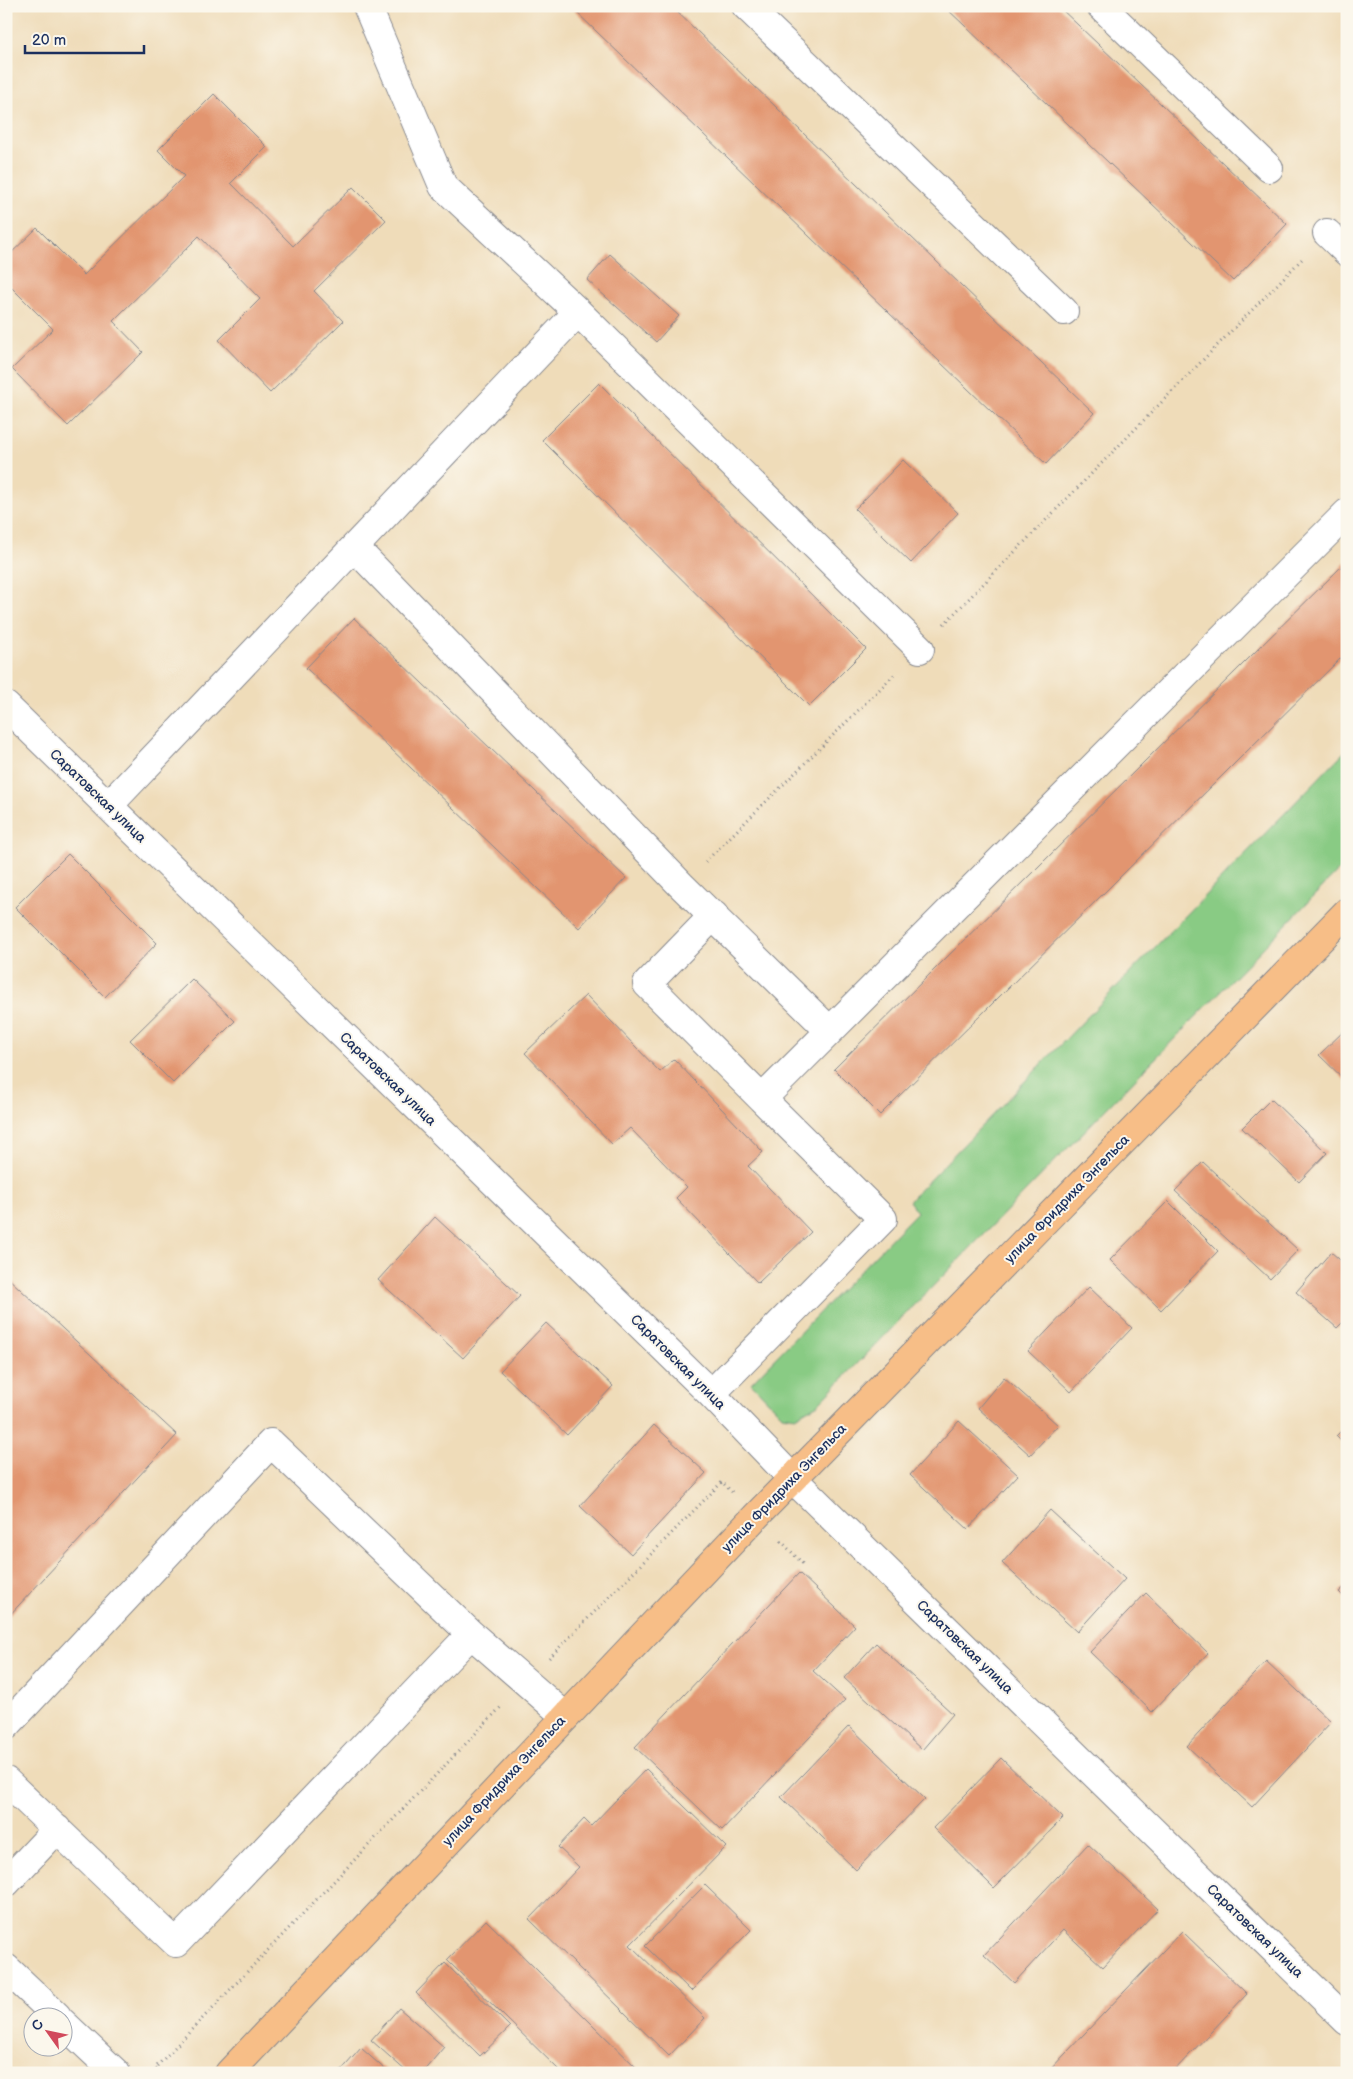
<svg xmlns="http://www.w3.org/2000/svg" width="1353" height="2079" font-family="'Balsamiq Sans',sans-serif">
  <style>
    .green { fill: #89cb84; stroke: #527d71 }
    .building { fill: #e2956f }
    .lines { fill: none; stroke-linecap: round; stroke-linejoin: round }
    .minor-casing { stroke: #85868c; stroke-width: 30 }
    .major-casing { stroke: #85868c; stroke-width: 30 }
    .path { stroke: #85868c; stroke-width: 3; stroke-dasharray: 1 4; stroke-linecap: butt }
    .minor { stroke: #fff; stroke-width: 28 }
    .major { stroke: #f7be87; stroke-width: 28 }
    .labels { text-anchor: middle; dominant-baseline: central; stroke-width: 4; stroke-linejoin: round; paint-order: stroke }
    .street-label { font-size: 14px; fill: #1b2f5e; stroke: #fbf7ec }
  </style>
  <rect width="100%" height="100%" fill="#fbf7ec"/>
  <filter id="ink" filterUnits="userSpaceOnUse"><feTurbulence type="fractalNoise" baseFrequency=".02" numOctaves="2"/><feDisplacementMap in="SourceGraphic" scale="10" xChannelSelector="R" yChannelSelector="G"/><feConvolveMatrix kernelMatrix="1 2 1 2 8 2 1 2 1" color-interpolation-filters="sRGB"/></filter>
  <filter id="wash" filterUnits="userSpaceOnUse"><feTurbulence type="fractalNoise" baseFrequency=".0096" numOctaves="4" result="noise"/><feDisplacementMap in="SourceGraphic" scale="20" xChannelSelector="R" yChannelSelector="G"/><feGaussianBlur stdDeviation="1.12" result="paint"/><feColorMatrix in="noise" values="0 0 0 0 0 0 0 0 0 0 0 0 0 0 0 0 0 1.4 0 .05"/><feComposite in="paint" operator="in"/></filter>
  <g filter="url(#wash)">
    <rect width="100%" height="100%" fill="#efdcb9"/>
    <!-- green -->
    <path class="green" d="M 1347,749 L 1347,862 L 818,1404 L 795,1417 L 782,1415 L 751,1383 L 917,1212 L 909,1201 Z"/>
    <g id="blocks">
      <!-- building -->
      <path class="building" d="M 570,6 L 671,6 L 1094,413 L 1046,464 Z
        M 944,6 L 1058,6 L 1287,224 L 1233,281 Z
        M 214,94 L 267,147 L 231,183 L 293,246 L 353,187 L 386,220 L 314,291 L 343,321 L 270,393 L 219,340 L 260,299 L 199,236 L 113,321 L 143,352 L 68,426 L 12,369 L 53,329 L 6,282 L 6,258 L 37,228 L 84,275 L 184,176 L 158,150 Z
        M 610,254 L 679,316 L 656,342 L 587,280 Z
        M 599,383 L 866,649 L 809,706 L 542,440 Z
        M 903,460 L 958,513 L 911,563 L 855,509 Z
        M 1347,561 L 1347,652 L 880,1115 L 834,1069 Z
        M 354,618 L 626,878 L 579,928 L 306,668 Z
        M 68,854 L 157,943 L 105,997 L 15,907 Z
        M 192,979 L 235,1021 L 173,1083 L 130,1040 Z
        M 586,995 L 660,1072 L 674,1059 L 763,1152 L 748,1166 L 811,1232 L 758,1283 L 676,1198 L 687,1187 L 630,1128 L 612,1144 L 525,1053 Z
        M 1347,1028 L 1347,1082 L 1319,1055 Z
        M 1271,1099 L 1327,1153 L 1299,1182 L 1242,1128 Z
        M 1203,1162 L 1298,1250 L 1270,1279 L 1175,1191 Z
        M 1168,1201 L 1218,1251 L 1161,1310 L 1110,1260 Z
        M 435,1217 L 520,1296 L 463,1358 L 378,1280 Z
        M 1331,1252 L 1347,1266 L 1347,1318 L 1337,1328 L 1296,1292 Z
        M 6,1276 L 177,1435 L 6,1619 Z
        M 1089,1287 L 1132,1328 L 1071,1392 L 1028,1351 Z
        M 546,1323 L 613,1386 L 567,1435 L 500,1371 Z
        M 1004,1377 L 1058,1425 L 1030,1455 L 978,1408 Z
        M 959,1421 L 1018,1475 L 968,1529 L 910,1475 Z
        M 654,1425 L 706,1473 L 631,1554 L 580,1506 Z
        M 1347,1425 L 1347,1447 L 1336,1436 Z
        M 1050,1510 L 1125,1579 L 1077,1632 L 1002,1563 Z
        M 799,1573 L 855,1626 L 813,1671 L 845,1700 L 722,1830 L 635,1747 Z
        M 1347,1585 L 1347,1600 L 1339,1592 Z
        M 1146,1593 L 1208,1653 L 1152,1712 L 1090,1652 Z
        M 876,1643 L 953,1714 L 922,1750 L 844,1678 Z
        M 1266,1661 L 1331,1722 L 1252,1807 L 1187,1746 Z
        M 849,1726 L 925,1799 L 856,1870 L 781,1797 Z
        M 1001,1758 L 1063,1818 L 994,1888 L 933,1828 Z
        M 646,1769 L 726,1847 L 630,1945 L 705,2018 L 669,2056 L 529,1919 L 579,1867 L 558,1847 L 584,1819 L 591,1826 Z
        M 1088,1844 L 1158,1909 L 1103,1967 L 1063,1930 L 1014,1983 L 984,1955 Z
        M 705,1885 L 751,1930 L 691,1991 L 645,1946 Z
        M 486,1920 L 642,2073 L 562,2073 L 447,1960 Z
        M 1182,1931 L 1247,1994 L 1172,2073 L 1047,2073 Z
        M 445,1963 L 510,2027 L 480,2056 L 416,1993 Z
        M 399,2008 L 444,2047 L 422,2073 L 408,2073 L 371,2040 Z
        M 361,2048 L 389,2073 L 339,2073 Z"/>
    </g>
  </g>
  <g filter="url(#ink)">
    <use href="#blocks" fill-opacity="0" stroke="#85868c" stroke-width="1"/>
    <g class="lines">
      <!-- minor casing -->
      <g class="minor-casing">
        <path id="minor" d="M 746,6 L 1064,311
          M 1101,6 L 1269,168
          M 1327,233 L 1347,252
          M 578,312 L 920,649
          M 355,548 L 681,885 L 829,1030
          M 6,706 L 711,1394 L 793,1479 L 1347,2021
          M 108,806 L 578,312 L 443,186 L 367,6
          M 714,915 L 647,984 L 762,1099
          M 711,1394 L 883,1219 L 762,1099 L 1347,513
          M 6,1726 L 271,1443 L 471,1634 L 565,1716
          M 6,1781 L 176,1943 L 471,1634
          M 6,1883 L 57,1829
          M 6,1968 L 57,2016
          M 62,2022 L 116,2073"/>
      </g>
      <!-- major casing -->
      <g class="major-casing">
        <path id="major" d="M 229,2073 L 757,1515 L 1347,912"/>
      </g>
      <!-- path -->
      <path class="path" d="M 944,624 L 1304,257
        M 705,862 L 896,673
        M 781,1541 L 803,1564
        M 549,1658 L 722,1482 L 732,1492
        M 160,2073 L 155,2068 L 501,1707"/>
      <!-- minor -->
      <use href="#minor" class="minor"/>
      <!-- major -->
      <use href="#major" class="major"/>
    </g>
  </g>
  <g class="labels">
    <!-- street labels -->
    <g class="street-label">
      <text transform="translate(98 796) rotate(44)">Саратовская улица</text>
      <text transform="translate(388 1079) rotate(44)">Саратовская улица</text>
      <text transform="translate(1067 1199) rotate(-46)">улица Фридриха Энгельса</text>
      <text transform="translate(678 1362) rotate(45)">Саратовская улица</text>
      <text transform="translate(784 1488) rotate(-46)">улица Фридриха Энгельса</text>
      <text transform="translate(965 1647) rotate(44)">Саратовская улица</text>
      <text transform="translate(504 1781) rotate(-47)">улица Фридриха Энгельса</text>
      <text transform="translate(1255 1931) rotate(44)">Саратовская улица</text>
    </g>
  </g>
  <!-- margin -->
  <rect width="1353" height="2079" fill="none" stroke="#fbf7ec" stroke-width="25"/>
  <!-- north arrow -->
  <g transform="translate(48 2032) rotate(303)"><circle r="24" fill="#fbf7ec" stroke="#a1a7b3"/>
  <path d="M0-4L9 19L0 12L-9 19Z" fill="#d1495b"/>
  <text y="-8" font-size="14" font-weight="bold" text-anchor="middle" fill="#1b2f5e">С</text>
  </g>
  <!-- scale -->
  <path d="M25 45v8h119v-8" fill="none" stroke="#1b2f5e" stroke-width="2.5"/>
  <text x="32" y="45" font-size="15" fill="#1b2f5e" stroke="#fbf7ec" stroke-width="4" paint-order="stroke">20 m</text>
</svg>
